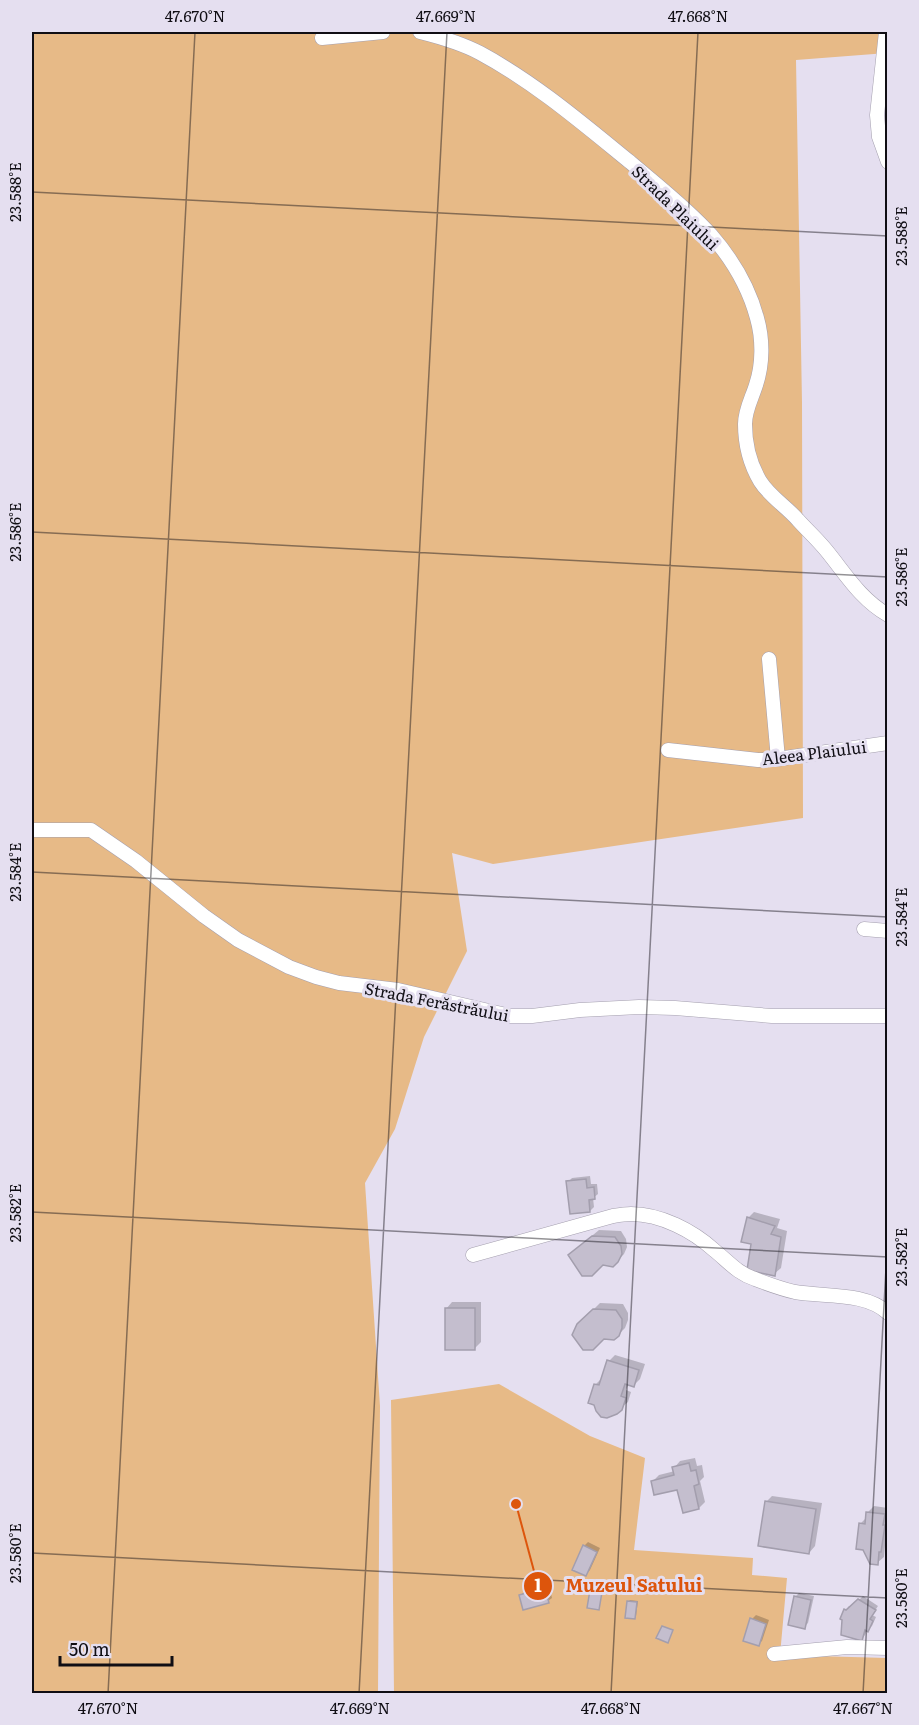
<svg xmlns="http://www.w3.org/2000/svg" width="919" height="1725" font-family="Literata,serif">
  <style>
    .green { fill: #e7ba87 }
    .shadow { fill: #0003 }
    .building { fill: #c4bece; stroke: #a39ead; stroke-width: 1.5 }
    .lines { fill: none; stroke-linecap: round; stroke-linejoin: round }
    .minor-casing { stroke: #a49fae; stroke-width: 15 }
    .minor { stroke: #fff; stroke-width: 14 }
    .ticks { fill: none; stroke: #100e14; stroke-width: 1.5; stroke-opacity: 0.45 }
    .labels { text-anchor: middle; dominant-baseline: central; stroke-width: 6; stroke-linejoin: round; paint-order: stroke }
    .street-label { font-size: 16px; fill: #100e14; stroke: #e5dff0 }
    .leader { fill: none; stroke: #dd550c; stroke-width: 2 }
    .callout-dot { fill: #dd550c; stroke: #e5dff0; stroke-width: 2 }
    .mark-label { font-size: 18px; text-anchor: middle; font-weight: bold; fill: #fff }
    .callout-label { font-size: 18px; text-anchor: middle; font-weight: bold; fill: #dd550c; stroke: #e5dff0; stroke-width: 6; stroke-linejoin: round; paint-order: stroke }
    .neatline { fill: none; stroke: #100e14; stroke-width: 2 }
    .ticks-label { font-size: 15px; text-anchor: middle; fill: #100e14 }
  </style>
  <rect width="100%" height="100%" fill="#e5dff0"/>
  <!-- green -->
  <path class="green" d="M 32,32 L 887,32 L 887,53 L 796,60 L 802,403 L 803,818 L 493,864 L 452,853 L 467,951 L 424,1037 L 395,1129 L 365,1183 L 380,1406 L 378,1693 L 32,1694 Z
    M 499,1384 L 590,1436 L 645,1458 L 634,1550 L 753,1558 L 752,1575 L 787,1578 L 780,1655 L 887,1658 L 887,1693 L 394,1693 L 391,1400 Z"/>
  <!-- shadow -->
  <path class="shadow" d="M 590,1176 L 591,1184 L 597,1184 L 598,1194 L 593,1198 L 594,1207 L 590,1211 L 568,1182 L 572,1178 Z
    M 754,1212 L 780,1219 L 777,1228 L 787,1231 L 781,1268 L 774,1274 L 752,1243 L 748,1218 Z
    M 599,1230 L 621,1231 L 626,1239 L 627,1247 L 624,1254 L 613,1265 L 576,1249 Z
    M 452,1302 L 481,1302 L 481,1342 L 475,1348 L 446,1309 Z
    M 600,1303 L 623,1304 L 628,1313 L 628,1320 L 625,1328 L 614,1339 L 603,1338 L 578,1325 Z
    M 615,1355 L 645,1364 L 640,1379 L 634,1385 L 629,1383 L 626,1390 L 631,1392 L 628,1402 L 621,1408 L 596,1384 L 602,1378 L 609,1361 Z
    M 695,1458 L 697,1466 L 702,1465 L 704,1477 L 700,1481 L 705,1502 L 699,1508 L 679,1488 L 653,1481 L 659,1475 L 675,1471 L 674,1468 L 680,1461 Z
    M 772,1496 L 822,1503 L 815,1546 L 809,1553 L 766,1502 Z
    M 874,1506 L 888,1508 L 887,1544 L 885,1546 L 884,1557 L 877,1563 L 864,1548 L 860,1524 L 867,1517 L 868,1512 Z
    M 588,1542 L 600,1548 L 590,1570 L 586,1574 L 584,1546 Z
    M 549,1585 L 552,1598 L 548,1601 L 521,1595 L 525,1591 Z
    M 799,1593 L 814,1596 L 808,1623 L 804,1627 L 795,1597 Z
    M 863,1596 L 878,1606 L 872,1615 L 876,1617 L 872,1626 L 867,1630 L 865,1635 L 861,1639 L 846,1610 L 849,1606 L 852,1607 Z
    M 630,1600 L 638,1601 L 636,1616 L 635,1618 L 628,1602 Z
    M 756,1615 L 769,1620 L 762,1641 L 758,1644 L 752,1619 Z"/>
  <!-- building -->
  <path class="building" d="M 586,1179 L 587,1188 L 594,1187 L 595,1199 L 589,1200 L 590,1212 L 570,1214 L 566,1181 Z
    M 747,1217 L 775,1226 L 771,1234 L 781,1237 L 775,1276 L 747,1270 L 751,1244 L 741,1242 Z
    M 592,1236 L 615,1237 L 621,1246 L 622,1254 L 618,1262 L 613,1267 L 603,1265 L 592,1276 L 582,1276 L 568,1255 Z
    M 445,1308 L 475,1308 L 475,1350 L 445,1350 Z
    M 593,1309 L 616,1310 L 622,1319 L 622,1328 L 619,1336 L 614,1340 L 604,1339 L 593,1350 L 583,1350 L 572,1335 L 577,1324 Z
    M 607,1360 L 639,1370 L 634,1387 L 625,1384 L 621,1396 L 626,1398 L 622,1410 L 617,1414 L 607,1418 L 601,1417 L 596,1411 L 594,1405 L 588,1403 L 594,1384 L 599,1385 Z
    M 689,1463 L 691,1471 L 696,1470 L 699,1484 L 694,1486 L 699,1509 L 683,1513 L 677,1490 L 654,1495 L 651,1481 L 674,1475 L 672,1467 Z
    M 765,1501 L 816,1509 L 809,1554 L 758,1546 Z
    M 866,1512 L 885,1514 L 883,1525 L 885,1525 L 881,1552 L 879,1552 L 878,1565 L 870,1564 L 863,1550 L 856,1549 L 859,1523 L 865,1524 Z
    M 583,1545 L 597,1552 L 586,1576 L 572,1570 Z
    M 545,1588 L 549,1603 L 523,1610 L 519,1595 Z
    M 590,1590 L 602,1592 L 599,1610 L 587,1608 Z
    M 794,1596 L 811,1600 L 805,1629 L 788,1625 Z
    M 858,1599 L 876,1610 L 870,1619 L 873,1621 L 868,1632 L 865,1630 L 862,1641 L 841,1635 L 842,1620 L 840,1619 L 844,1609 L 846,1610 Z
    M 627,1601 L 637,1602 L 635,1619 L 625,1618 Z
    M 750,1618 L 766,1624 L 759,1646 L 743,1641 Z
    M 662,1626 L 673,1630 L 668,1643 L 656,1638 Z"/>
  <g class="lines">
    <!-- minor casing -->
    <g class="minor-casing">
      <path id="minor" d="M 420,32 C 440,37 461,43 480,53 C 534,82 582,123 630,162 C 657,185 688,209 711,235 C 732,259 749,288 757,318 C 763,339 763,364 756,385 C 752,398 745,410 745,424 C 745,444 750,464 760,481 C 770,497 786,506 798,520 C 807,530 817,539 826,550 C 845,573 860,599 888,615
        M 886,32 L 877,115 L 879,137 L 888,162
        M 322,38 L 383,32
        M 769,659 L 778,759
        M 668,750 L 758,760 L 778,759 L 888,743
        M 32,830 L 91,830 L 136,861 L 204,916 L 238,940 L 289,967 L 316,977 L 339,983 L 398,990 L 510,1016 L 532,1016 L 580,1010 L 639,1007 L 675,1008 L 772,1016 L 888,1016
        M 864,929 L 888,931
        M 473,1255 L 613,1216 C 619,1215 625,1214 631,1214 C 661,1214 693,1231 714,1250 C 729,1262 737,1273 755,1279 C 768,1284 782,1289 795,1292 C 824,1297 866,1292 888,1313
        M 774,1654 L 847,1647 L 888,1648"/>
    </g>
    <!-- minor -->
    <use href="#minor" class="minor"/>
  </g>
  <!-- ticks -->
  <path class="ticks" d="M 32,192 L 888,236M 32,532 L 888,577M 32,872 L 888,917M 32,1212 L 888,1257M 32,1553 L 888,1598M 108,1694 L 195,32M 359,1694 L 447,32M 611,1694 L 698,32M 863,1694 L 888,1231"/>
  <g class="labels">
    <!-- street labels -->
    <g class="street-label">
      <text transform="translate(676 207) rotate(44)">Strada Plaiului</text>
      <text transform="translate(814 752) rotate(-7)">Aleea Plaiului</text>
      <text transform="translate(437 1001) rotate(11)">Strada Ferăstrăului</text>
    </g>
  </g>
  <!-- callouts -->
  <path class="leader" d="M516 1504L538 1586"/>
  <g class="callout-dot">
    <circle cx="516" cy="1504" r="6"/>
    <circle cx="538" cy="1586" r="15"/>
  </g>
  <g class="mark-label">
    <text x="538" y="1592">1</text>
  </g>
  <g class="callout-label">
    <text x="634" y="1592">Muzeul Satului</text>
  </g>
  <!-- border -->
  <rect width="919" height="1725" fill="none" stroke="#e5dff0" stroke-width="66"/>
  <!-- scale -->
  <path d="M60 1656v9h112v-9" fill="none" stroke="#100e14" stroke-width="3"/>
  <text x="69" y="1656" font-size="18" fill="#100e14" stroke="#e5dff0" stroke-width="4.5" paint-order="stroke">50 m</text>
  <rect x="33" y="33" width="853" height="1659" class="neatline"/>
  <g class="ticks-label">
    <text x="195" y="22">47.670°N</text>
    <text x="446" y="22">47.669°N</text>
    <text x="698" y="22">47.668°N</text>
    <text transform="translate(16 192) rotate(-90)" y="5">23.588°E</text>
    <text transform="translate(902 236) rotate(-90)" y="5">23.588°E</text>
    <text transform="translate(16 532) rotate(-90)" y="5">23.586°E</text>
    <text transform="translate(902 577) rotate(-90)" y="5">23.586°E</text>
    <text transform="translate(16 872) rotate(-90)" y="5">23.584°E</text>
    <text transform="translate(902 917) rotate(-90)" y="5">23.584°E</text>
    <text transform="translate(16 1213) rotate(-90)" y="5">23.582°E</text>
    <text transform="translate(902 1257) rotate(-90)" y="5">23.582°E</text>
    <text transform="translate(16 1553) rotate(-90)" y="5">23.580°E</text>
    <text transform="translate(902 1598) rotate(-90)" y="5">23.580°E</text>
    <text x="108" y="1714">47.670°N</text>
    <text x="360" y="1714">47.669°N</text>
    <text x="611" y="1714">47.668°N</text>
    <text x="863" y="1714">47.667°N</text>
  </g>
</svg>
